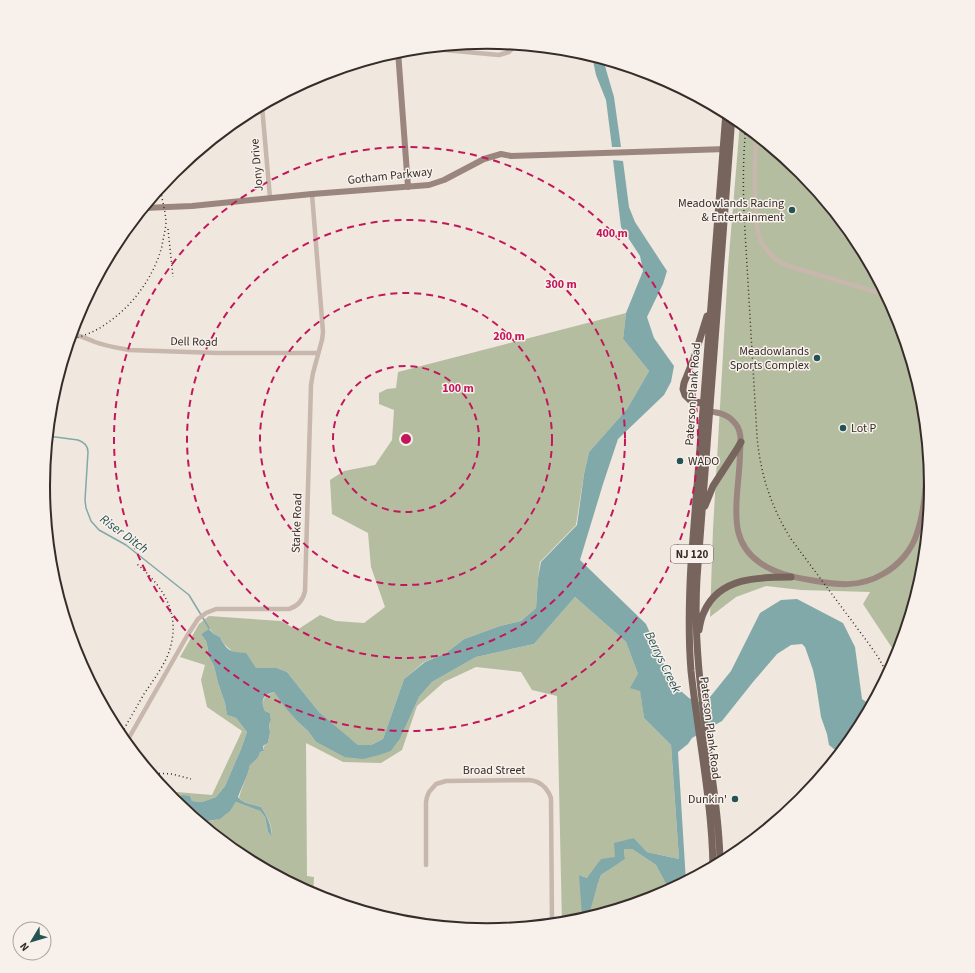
<svg xmlns="http://www.w3.org/2000/svg" width="975" height="973" font-family="'Source Sans 3',sans-serif">
  <style>
    .green { fill: #b5bda1 }
    .water { fill: #82a9a9 }
    .lines { fill: none; stroke-linecap: round; stroke-linejoin: round }
    .stream { stroke: #82a9a9; stroke-width: 1.5 }
    .street { stroke: #c7b7ac; stroke-width: 4.5 }
    .secondary { stroke: #9a867e; stroke-width: 6 }
    .primary { stroke: #76645d; stroke-width: 7 }
    .rail { stroke: #362d2a; stroke-width: 1.5; stroke-dasharray: 1 3; stroke-linecap: butt }
    .ring { fill: none; stroke: #c2185b; stroke-width: 2; stroke-dasharray: 7 5 }
    .poi-dot { fill: #255252; stroke: #f8f1eb; stroke-width: 1.5 }
    .labels { text-anchor: middle; dominant-baseline: central; stroke-width: 3; stroke-linejoin: round; paint-order: stroke }
    .shield { fill: #f8f1eb; stroke: #706864; stroke-width: 1 }
    .shield-label { font-size: 11px; font-weight: bold; fill: #362d2a }
    .street-label { font-size: 12px; fill: #362d2a; stroke: #f8f1eb }
    .poi-label { font-size: 12px; fill: #362d2a; stroke: #f8f1eb; text-anchor: end }
    .water-label { font-size: 13px; font-style: italic; fill: #255252; stroke: #f8f1eb }
    .rim { fill: none; stroke: #362d2a; stroke-width: 2 }
    .centre { fill: #c2185b; stroke: #f8f1eb; stroke-width: 2 }
    .ring-label { font-size: 12px; text-anchor: middle; font-weight: bold; fill: #c2185b; stroke: #f8f1eb; stroke-width: 3; stroke-linejoin: round; paint-order: stroke }
  </style>
  <rect width="100%" height="100%" fill="#f0e7df"/>
  <!-- green -->
  <path class="green" d="M 740,122 L 802,172 L 857,240 L 898,317 L 923,400 L 932,487 L 923,573 L 898,657 L 863,604 L 870,592 L 801,590 L 766,586 L 736,597 L 710,617 L 713,529 L 728,267 Z
    M 626,313 L 623,339 L 649,371 L 627,409 L 589,452 L 584,474 L 576,525 L 540,562 L 538,578 L 536,608 L 521,621 L 500,626 L 464,639 L 446,653 L 424,662 L 404,679 L 383,739 L 371,745 L 358,745 L 347,736 L 319,712 L 287,672 L 277,668 L 256,668 L 233,652 L 224,644 L 220,637 L 214,634 L 210,629 L 201,634 L 206,641 L 208,649 L 208,655 L 214,666 L 218,683 L 225,703 L 227,715 L 236,718 L 247,732 L 241,749 L 225,786 L 216,797 L 202,802 L 192,801 L 190,796 L 179,799 L 171,798 L 165,791 L 212,795 L 242,731 L 207,707 L 201,680 L 205,665 L 180,657 L 199,624 L 209,616 L 281,621 L 297,630 L 320,615 L 336,621 L 364,623 L 385,607 L 371,567 L 368,533 L 332,514 L 330,480 L 344,471 L 375,465 L 392,440 L 394,410 L 379,404 L 379,393 L 387,389 L 396,388 L 398,372 Z
    M 575,597 L 626,642 L 638,674 L 644,718 L 671,745 L 679,859 L 647,852 L 634,838 L 615,857 L 587,878 L 579,875 L 597,886 L 601,875 L 615,866 L 625,859 L 624,849 L 632,849 L 656,865 L 667,886 L 676,881 L 677,887 L 657,897 L 574,922 L 562,924 L 557,696 L 532,690 L 521,672 L 476,667 L 444,682 L 417,706 L 402,750 L 381,763 L 343,762 L 306,743 L 307,876 L 314,877 L 313,895 L 240,856 L 198,821 C 218,822 225,818 236,802 L 260,811 L 265,817 L 268,832 L 272,837 C 272,825 268,817 261,807 C 254,804 243,804 239,798 C 242,786 248,776 250,765 C 255,761 259,758 260,752 L 264,751 L 264,746 L 268,743 L 270,732 L 269,723 L 271,720 L 270,713 L 265,711 C 260,700 264,696 274,692 L 285,706 L 298,722 L 308,731 L 316,742 L 344,757 L 391,751 L 400,739 L 419,697 L 432,682 L 476,657 L 534,644 Z"/>
  <!-- water -->
  <path class="water" d="M 592,56 L 607,60 L 605,66 L 614,97 L 621,147 L 612,147 L 606,100 L 596,75 Z
    M 613,160 L 623,161 L 629,207 L 635,222 L 667,271 L 663,284 L 647,317 L 654,338 L 674,366 L 671,382 L 664,395 L 618,439 L 603,484 L 580,560 L 646,624 L 673,685 L 682,692 L 689,698 L 698,702 L 710,697 L 731,671 L 760,613 L 781,600 L 797,599 L 843,623 L 855,647 L 862,699 L 872,706 L 857,734 L 844,750 L 834,749 L 829,745 L 827,734 L 821,717 L 816,684 L 813,670 L 805,647 L 802,644 L 791,645 L 777,654 L 753,682 L 722,721 L 692,738 L 688,744 L 678,752 L 686,882 L 677,887 L 675,881 L 667,886 L 656,865 L 632,849 L 624,849 L 625,859 L 615,866 L 601,875 L 597,886 L 589,915 L 582,915 L 579,875 L 587,878 L 601,859 L 615,857 L 614,843 L 634,838 L 647,852 L 679,859 L 671,745 L 644,718 L 640,691 L 630,688 L 638,674 L 626,642 L 575,597 L 534,644 L 476,657 L 432,682 L 419,697 L 400,739 L 391,751 L 379,755 L 363,759 L 344,757 L 316,742 L 308,731 L 298,722 L 284,706 L 274,692 C 263,695 260,700 265,711 L 270,713 L 271,720 L 269,724 L 270,732 L 268,743 L 263,746 L 264,751 L 260,752 C 259,758 255,761 250,765 C 248,776 242,786 238,797 C 243,804 253,804 261,807 C 268,817 271,825 272,837 L 268,832 L 265,817 L 260,811 L 236,802 L 230,811 L 220,819 L 208,821 L 198,821 L 171,798 L 179,799 L 182,795 L 190,796 L 192,801 L 202,802 L 216,797 L 225,786 L 241,749 L 247,732 L 236,718 L 227,715 L 225,703 L 218,683 L 214,666 L 208,655 L 208,649 L 206,641 L 201,634 L 209,629 L 214,634 L 220,637 C 227,651 230,652 246,653 L 256,668 L 277,668 L 287,672 L 319,712 L 358,745 L 371,745 L 383,739 L 404,679 L 425,662 L 446,653 L 464,639 L 500,626 L 521,621 L 536,608 L 538,578 L 541,562 L 577,525 L 584,474 L 589,452 L 627,409 L 649,371 L 623,339 L 626,313 L 643,271 L 640,256 L 621,227 Z"/>
  <g class="lines">
    <!-- stream -->
    <path class="stream" d="M 48,436 L 78,440 C 84,442 88,445 88,452 L 85,500 L 86,508 L 91,521 L 99,530 L 126,545 L 189,595 L 209,628"/>
    <!-- street -->
    <path class="street" d="M 423,48 L 499,55 L 509,52 L 516,45
      M 262,106 L 270,198
      M 757,135 C 754,159 755,182 755,206 C 756,216 756,227 759,236 C 764,250 775,261 788,266 L 887,295
      M 71,334 C 80,335 87,339 95,342 C 106,346 118,348 129,350 L 217,353 L 318,353
      M 126,743 L 187,636 L 198,619 L 206,613 L 216,609 L 289,609 C 298,606 303,601 305,591 L 311,385 L 313,373 L 322,340 L 323,332 L 312,194
      M 426,865 L 426,802 L 427,797 L 429,792 L 436,784 L 446,781 L 529,780 C 540,781 547,787 551,798 L 552,925"/>
    <!-- secondary -->
    <path class="secondary" d="M 398,51 L 408,187
      M 144,208 L 192,206 L 312,194 L 429,185 L 444,180 L 484,159 L 501,154 L 511,156 L 726,149
      M 705,411 C 715,412 726,413 733,421 C 742,429 741,441 740,452 C 740,466 738,480 737,494 C 735,521 735,545 759,562 C 774,573 792,577 810,580 C 836,585 859,588 883,574 C 899,565 912,550 917,533 C 926,507 926,476 928,449"/>
    <!-- primary -->
    <path class="primary" d="M 706,404 L 696,402 L 690,400 L 685,395 L 683,389 L 684,383 L 694,358 L 707,316
      M 705,506 L 713,486 L 737,449 L 741,442
      M 699,630 C 700,624 701,618 704,612 C 719,577 759,577 791,577
      M 720,864 C 720,834 716,805 712,776 C 703,709 693,646 697,578 L 732,116
      M 713,867 C 712,801 698,736 691,671 C 688,635 689,600 691,564 L 726,112"/>
    <!-- rail -->
    <path class="rail" d="M 746,126 C 743,155 743,185 744,214 L 757,436 C 760,473 771,507 791,539 L 869,644 L 878,657 L 888,675
      M 168,229 L 173,277
      M 70,340 C 79,337 89,334 98,329 C 129,311 153,280 162,246 C 163,238 166,229 166,221 C 165,210 162,199 160,188
      M 120,736 C 128,722 136,708 144,694 C 152,682 161,670 167,657 C 183,618 166,589 137,564
      M 151,773 L 172,774 L 191,779"/>
  </g>
  <!-- distance rings -->
  <g class="ring">
    <circle cx="406" cy="439" r="73"/>
    <circle cx="406" cy="439" r="146"/>
    <circle cx="406" cy="439" r="219"/>
    <circle cx="406" cy="439" r="292"/>
  </g>
  <!-- markers -->
  <g class="poi-dot">
    <circle cx="792" cy="210" r="4"/>
    <circle cx="817" cy="358" r="4"/>
    <circle cx="843" cy="428" r="4"/>
    <circle cx="680" cy="461" r="4"/>
    <circle cx="735" cy="799" r="4"/>
  </g>
  <g class="labels">
    <!-- shield labels -->
    <rect class="shield" x="671" y="545" width="42" height="18" rx="3"/>
    <g class="shield-label">
      <text x="692" y="554">NJ 120</text>
    </g>
    <!-- street labels -->
    <g class="street-label">
      <text transform="translate(257 165) rotate(-95)">Jony Drive</text>
      <text transform="translate(390 176) rotate(-6)">Gotham Parkway</text>
      <text transform="translate(194 342) rotate(1)">Dell Road</text>
      <text transform="translate(693 394) rotate(-86)">Paterson Plank Road</text>
      <text transform="translate(297 523) rotate(-88)">Starke Road</text>
      <text transform="translate(710 728) rotate(83)">Paterson Plank Road</text>
      <text x="494" y="770">Broad Street</text>
    </g>
    <!-- poi labels -->
    <g class="poi-label">
      <text x="784" y="203">Meadowlands Racing<tspan x="784" dy="14">&amp; Entertainment</tspan></text>
      <text x="809" y="351">Meadowlands<tspan x="809" dy="14">Sports Complex</tspan></text>
      <text x="851" y="428" text-anchor="start">Lot P</text>
      <text x="688" y="461" text-anchor="start">WADO</text>
      <text x="727" y="799">Dunkin'</text>
    </g>
    <!-- water labels -->
    <g class="water-label">
      <text transform="translate(124 534) rotate(36)">Riser Ditch</text>
      <text transform="translate(663 662) rotate(64)">Berrys Creek</text>
    </g>
  </g>
  <!-- crop -->
  <path d="M0 0H975V973H0ZM50 486a437 437 0 1 1 874 0a437 437 0 1 1-874 0Z" fill="#f8f1eb" fill-rule="evenodd"/>
  <path class="rim" d="M50 486a437 437 0 1 1 874 0a437 437 0 1 1-874 0Z"/>
  <circle cx="406" cy="439" r="6" class="centre"/>
  <g class="ring-label">
    <text x="612" y="237">400 m</text>
    <text x="561" y="288">300 m</text>
    <text x="509" y="340">200 m</text>
    <text x="458" y="392">100 m</text>
  </g>
  <!-- north arrow -->
  <g transform="translate(32 941) rotate(232)"><circle r="19" fill="#f8f1eb" stroke="#aaa39e"/>
  <path d="M0-3L7 15L0 10L-7 15Z" fill="#255252"/>
  <text y="-6" font-size="11" font-weight="bold" text-anchor="middle" fill="#362d2a">N</text>
  </g>
</svg>
